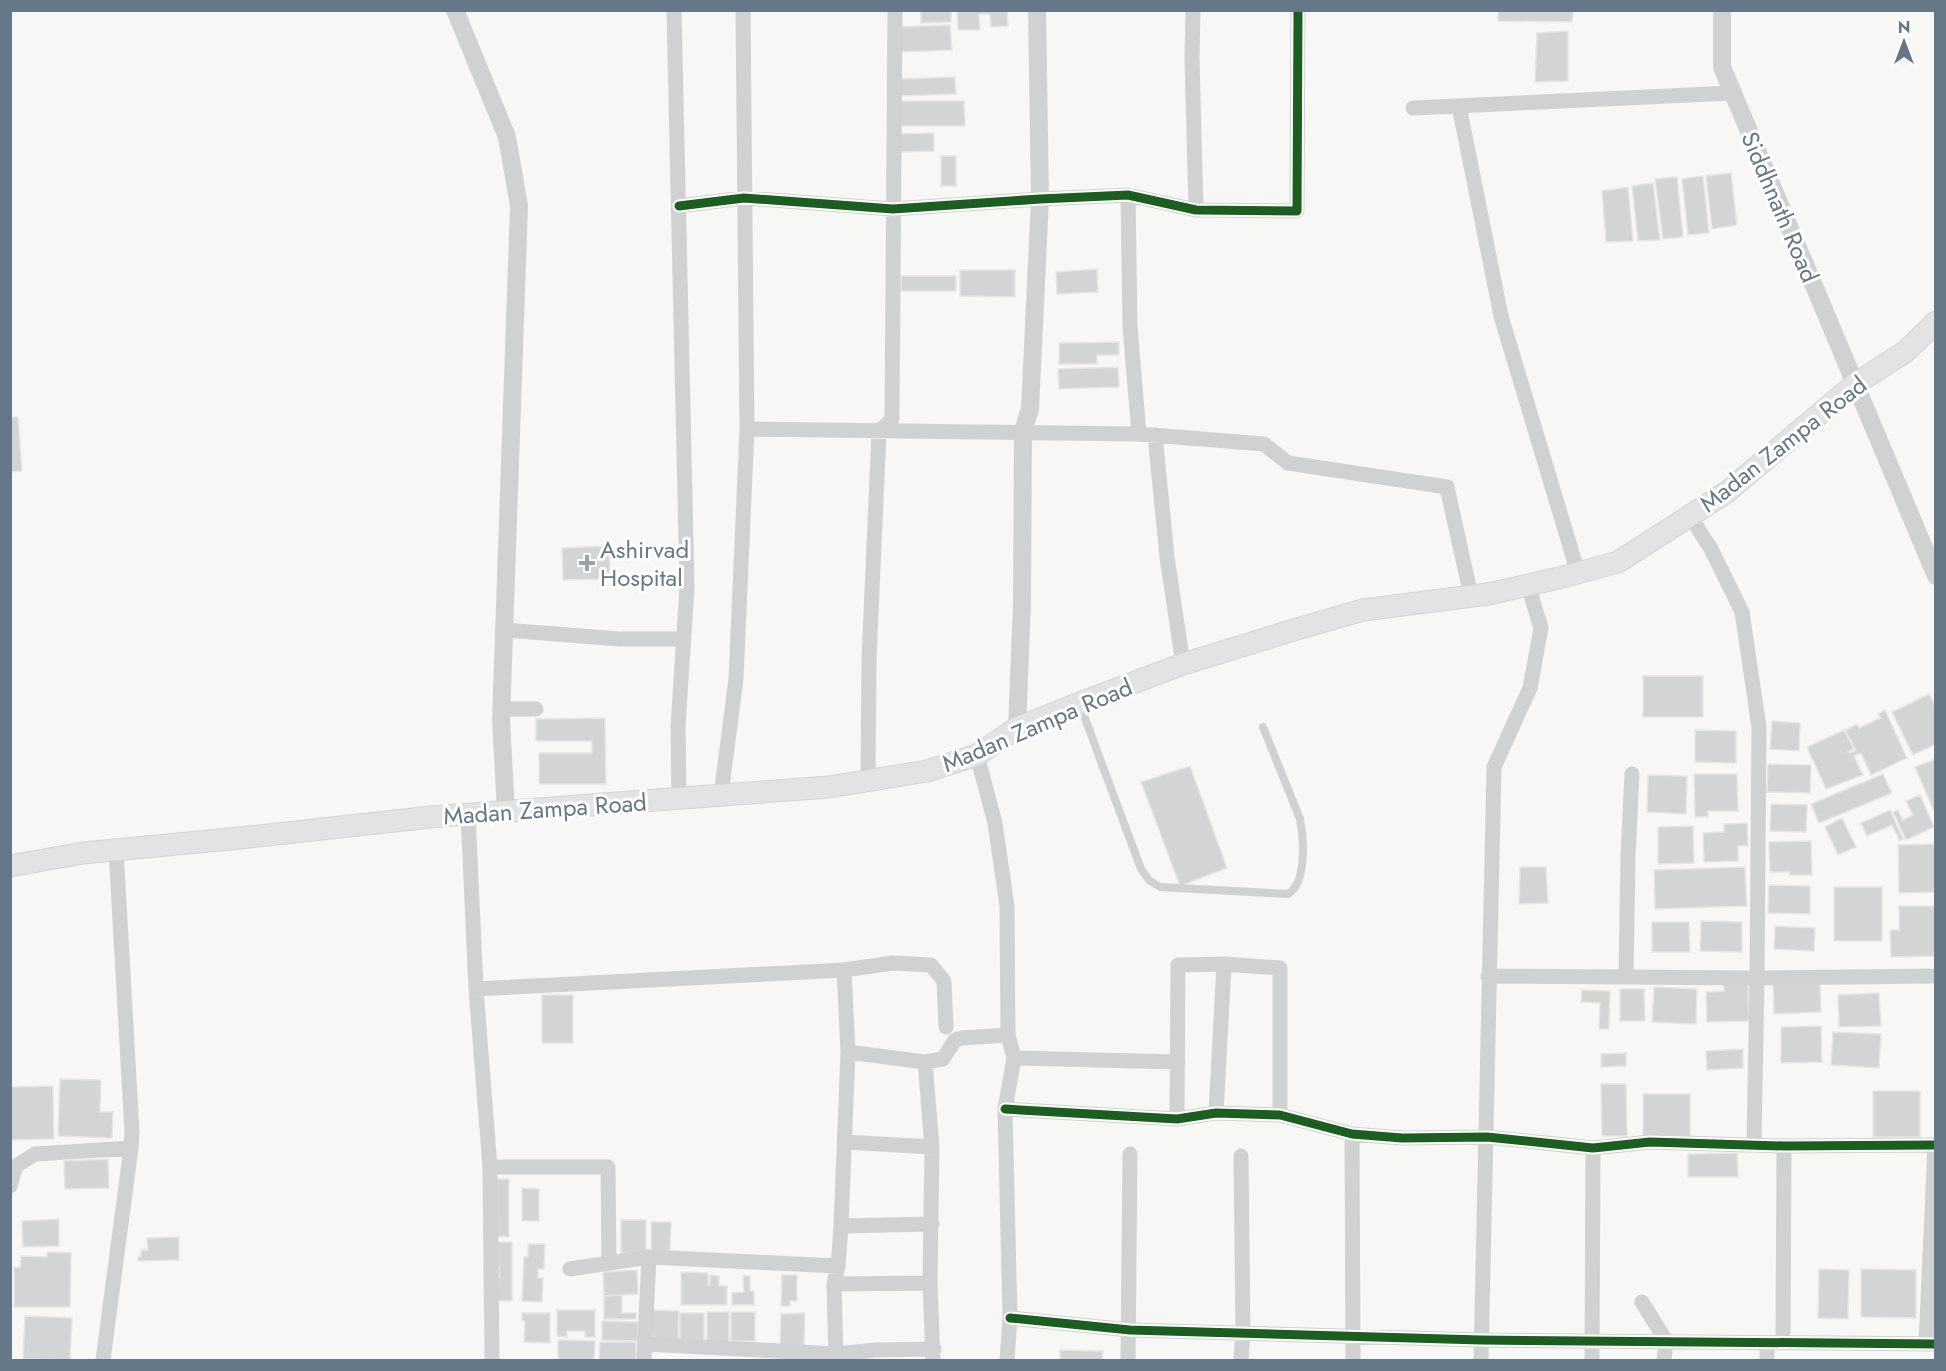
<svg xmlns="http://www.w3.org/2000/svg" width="1946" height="1371" font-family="Jost,sans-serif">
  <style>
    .building { fill: #d3d4d4; stroke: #e6e6e5; stroke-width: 1.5 }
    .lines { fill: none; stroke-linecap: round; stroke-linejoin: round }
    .secondary-casing { stroke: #d3d5d5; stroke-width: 23 }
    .service { stroke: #d0d2d2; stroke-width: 8 }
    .minor { stroke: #d0d2d2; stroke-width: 15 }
    .tertiary { stroke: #d0d2d2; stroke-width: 18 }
    .secondary { stroke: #e3e3e3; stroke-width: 21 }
    .cycleway-casing { stroke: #fff; stroke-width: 13 }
    .cycleway { stroke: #1b5e20; stroke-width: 9 }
    .poi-dot { fill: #97a4ae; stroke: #fff; stroke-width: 2 }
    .labels { text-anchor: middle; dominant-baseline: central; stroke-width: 6; stroke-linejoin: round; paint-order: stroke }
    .street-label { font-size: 24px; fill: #647888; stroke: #fff }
    .poi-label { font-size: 24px; fill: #647888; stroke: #fff; text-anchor: start }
  </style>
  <rect width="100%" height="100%" fill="#f7f7f5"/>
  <!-- building -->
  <path class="building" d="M 921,10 L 951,10 L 951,22 L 921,23 Z
    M 957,10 L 1007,10 L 1008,26 L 991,27 L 990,14 L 979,14 L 980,30 L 958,30 Z
    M 1498,10 L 1573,10 L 1572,22 L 1498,21 Z
    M 950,25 L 952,50 L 899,52 L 898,27 Z
    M 1568,31 L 1568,81 L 1535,82 L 1537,33 Z
    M 955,77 L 956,94 L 900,96 L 900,79 Z
    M 900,101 L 964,101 L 965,126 L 900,126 Z
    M 934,133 L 934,151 L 900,152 L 899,134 Z
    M 941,156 L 956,156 L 956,186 L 941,186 Z
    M 1731,173 L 1737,225 L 1712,229 L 1706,176 Z
    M 1703,176 L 1709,233 L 1688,235 L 1682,179 Z
    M 1677,177 L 1683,237 L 1663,239 L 1655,179 Z
    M 1653,183 L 1660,240 L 1638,241 L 1632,186 Z
    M 1628,187 L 1633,241 L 1606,242 L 1602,191 Z
    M 1097,269 L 1098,292 L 1057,294 L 1056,272 Z
    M 960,270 L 1015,270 L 1015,297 L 960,296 Z
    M 901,276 L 956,276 L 956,291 L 901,291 Z
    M 1119,342 L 1119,355 L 1097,355 L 1097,364 L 1059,364 L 1059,343 Z
    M 1118,367 L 1119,387 L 1059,389 L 1058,369 Z
    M 18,417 L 22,471 L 10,472 L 10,418 Z
    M 609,546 L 610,579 L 563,580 L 562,548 Z
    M 1643,676 L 1703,676 L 1703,717 L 1643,717 Z
    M 1929,694 L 1936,707 L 1936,744 L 1913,755 L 1892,712 Z
    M 1885,710 L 1907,758 L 1871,775 L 1861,753 L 1854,756 L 1863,775 L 1826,789 L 1807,747 L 1844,730 L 1854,749 L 1848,752 L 1850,753 L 1856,750 L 1845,730 L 1857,724 L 1859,728 L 1881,718 L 1878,714 Z
    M 605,718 L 606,784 L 539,784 L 539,753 L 592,753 L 592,741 L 536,741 L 536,719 Z
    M 1772,721 L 1800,723 L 1799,751 L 1770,749 Z
    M 1695,730 L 1736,731 L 1736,763 L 1695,762 Z
    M 1936,759 L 1936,816 L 1915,767 Z
    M 1768,764 L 1811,765 L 1810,793 L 1767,792 Z
    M 1190,766 L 1227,868 L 1180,886 L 1141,782 Z
    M 1694,774 L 1737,774 L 1738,811 L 1708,811 L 1708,817 L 1695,817 Z
    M 1883,774 L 1892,793 L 1819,823 L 1811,804 Z
    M 1648,775 L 1687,776 L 1686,814 L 1647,812 Z
    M 1920,795 L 1934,827 L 1906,840 L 1893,812 L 1898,810 L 1903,820 L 1913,815 L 1906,801 Z
    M 1771,804 L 1807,805 L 1806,832 L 1770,831 Z
    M 1890,810 L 1903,839 L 1900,841 L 1892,825 L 1867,836 L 1861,823 Z
    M 1842,818 L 1856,847 L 1838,855 L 1825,827 Z
    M 1747,823 L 1748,846 L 1738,846 L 1738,861 L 1704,862 L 1703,833 L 1724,832 L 1724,824 Z
    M 1693,826 L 1694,863 L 1658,864 L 1658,827 Z
    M 1811,841 L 1812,875 L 1790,875 L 1790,872 L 1770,872 L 1769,842 Z
    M 1936,844 L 1936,892 L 1899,893 L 1898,845 Z
    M 1520,867 L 1546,867 L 1548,903 L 1519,904 Z
    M 1745,867 L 1747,906 L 1655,909 L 1654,870 Z
    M 1769,885 L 1810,886 L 1810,914 L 1768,913 Z
    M 1834,887 L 1882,887 L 1882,941 L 1834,941 Z
    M 1899,906 L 1936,906 L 1936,956 L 1891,957 L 1890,930 L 1899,930 Z
    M 1701,921 L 1742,922 L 1742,952 L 1700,951 Z
    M 1652,922 L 1689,922 L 1690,952 L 1652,952 Z
    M 1775,926 L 1815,928 L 1814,951 L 1774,949 Z
    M 1748,982 L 1749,1021 L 1707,1022 L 1706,992 L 1724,991 L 1724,983 Z
    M 1820,983 L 1821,1012 L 1774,1014 L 1773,984 Z
    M 1654,987 L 1697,989 L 1696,1024 L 1652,1022 Z
    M 1620,989 L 1644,989 L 1645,1021 L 1620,1021 Z
    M 1582,990 L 1610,991 L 1609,1029 L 1599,1029 L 1600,1003 L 1581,1002 Z
    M 1879,993 L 1881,1026 L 1839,1027 L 1838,995 Z
    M 542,995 L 573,995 L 573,1043 L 542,1043 Z
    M 1821,1026 L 1822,1062 L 1781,1063 L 1781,1027 Z
    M 1833,1032 L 1881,1034 L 1879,1068 L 1831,1065 Z
    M 1743,1049 L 1743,1068 L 1707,1070 L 1706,1051 Z
    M 1626,1053 L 1626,1066 L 1601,1067 L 1601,1054 Z
    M 60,1079 L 101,1080 L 100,1112 L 113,1112 L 112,1138 L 58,1136 Z
    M 1601,1084 L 1626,1084 L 1627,1136 L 1602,1136 Z
    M 53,1086 L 54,1139 L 10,1140 L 10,1087 Z
    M 1873,1091 L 1920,1091 L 1920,1137 L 1873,1137 Z
    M 1643,1094 L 1690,1094 L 1690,1137 L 1643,1137 Z
    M 1737,1153 L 1738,1177 L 1688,1177 L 1688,1154 Z
    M 108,1159 L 109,1188 L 65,1189 L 64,1161 Z
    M 492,1179 L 509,1179 L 509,1237 L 491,1236 Z
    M 522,1188 L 539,1189 L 539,1221 L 522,1221 Z
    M 59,1219 L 59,1246 L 23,1247 L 22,1221 Z
    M 621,1220 L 646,1220 L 646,1253 L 621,1253 Z
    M 651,1222 L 671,1222 L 670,1251 L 651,1251 Z
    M 179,1237 L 179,1260 L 138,1261 L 138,1257 L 141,1257 L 141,1250 L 148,1250 L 147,1238 Z
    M 494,1242 L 512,1242 L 512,1301 L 493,1301 L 493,1278 L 499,1278 L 499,1266 L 494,1266 Z
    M 528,1244 L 545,1244 L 544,1269 L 538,1269 L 538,1278 L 543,1278 L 542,1302 L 522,1301 L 524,1257 L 528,1257 Z
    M 47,1252 L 71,1253 L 70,1307 L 14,1307 L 14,1267 L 20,1268 L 21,1256 L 47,1257 Z
    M 1819,1269 L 1849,1270 L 1848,1319 L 1818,1318 Z
    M 1861,1269 L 1916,1270 L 1916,1318 L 1861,1317 Z
    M 637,1270 L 638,1294 L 604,1296 L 603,1272 Z
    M 681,1272 L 708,1273 L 708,1285 L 710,1285 L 710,1275 L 719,1276 L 719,1286 L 727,1286 L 727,1305 L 681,1305 Z
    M 782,1275 L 797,1275 L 797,1301 L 790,1301 L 790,1306 L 781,1306 Z
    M 743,1276 L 750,1276 L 750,1291 L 754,1291 L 754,1305 L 732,1305 L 732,1293 L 744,1292 Z
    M 622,1295 L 622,1313 L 636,1313 L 636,1319 L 604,1319 L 604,1296 Z
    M 557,1310 L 595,1310 L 595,1337 L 585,1337 L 585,1331 L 567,1331 L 567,1337 L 557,1336 Z
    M 651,1310 L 679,1311 L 678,1342 L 653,1342 Z
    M 707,1312 L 729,1312 L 729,1342 L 707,1342 Z
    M 731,1312 L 755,1312 L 755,1341 L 731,1341 Z
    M 522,1313 L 550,1313 L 550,1343 L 524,1342 L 525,1321 L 522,1321 Z
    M 680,1313 L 704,1313 L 704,1342 L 680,1342 Z
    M 805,1313 L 804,1346 L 780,1345 L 781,1314 Z
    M 25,1316 L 72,1318 L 70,1360 L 23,1359 Z
    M 602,1321 L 638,1322 L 638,1341 L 602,1340 Z
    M 558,1340 L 595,1341 L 594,1360 L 558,1360 Z
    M 600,1342 L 636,1342 L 636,1360 L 599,1360 Z
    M 1060,1350 L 1103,1351 L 1102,1360 L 1060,1360 Z"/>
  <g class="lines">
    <!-- secondary casing -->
    <g class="secondary-casing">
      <path id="secondary" d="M 10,866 L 83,853 L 240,838 L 431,817 L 829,787 L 927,771 L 977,755 L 1017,728 L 1080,703 L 1183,664 L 1297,629 L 1363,610 L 1488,594 L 1559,578 L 1618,562 L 1727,492 L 1855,384 L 1905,352 L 1936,322"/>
    </g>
    <!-- service -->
    <path class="service" d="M 1080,705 L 1141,869 L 1149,880 L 1160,887 L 1288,894 C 1307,883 1304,838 1300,819 L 1263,727"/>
    <!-- minor -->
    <path class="minor" d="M 674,10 L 687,587 L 678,726 L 679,798
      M 1193,10 L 1192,58 L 1196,210
      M 1459,106 L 1501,316 L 1578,573
      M 1413,108 L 1732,93
      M 1128,195 L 1130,327 L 1139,434
      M 679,206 L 744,198 L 893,209 L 1040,199 L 1128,195 L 1196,210 L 1297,211 L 1298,10
      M 747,429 L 1139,434 L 1264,444 L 1288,463 L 1447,487 L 1471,596
      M 1155,435 L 1167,557 L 1183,664
      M 1690,516 L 1711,549 L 1742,612 L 1759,727 L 1757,978 L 1754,1145
      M 504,630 L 620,639 L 684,639
      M 502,709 L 536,709
      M 977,755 L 995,823 L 1007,906 L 1008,1035 L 1014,1058 L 1005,1109 L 1010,1318 L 1007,1360
      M 868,781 L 869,659 L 879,432 L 892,419 L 895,10
      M 721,795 L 736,679 L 747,429 L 743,10
      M 468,814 L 476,989 L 490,1167 L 492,1360
      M 1488,976 L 1757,978 L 1936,976
      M 1626,977 L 1628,856 L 1632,774
      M 476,989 L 844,970 L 893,963 L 931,965 L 944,981 L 946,1027
      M 848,1052 L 925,1062 L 943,1059 L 955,1040 L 962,1038 L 1008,1035
      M 1014,1058 L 1178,1062
      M 925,1062 L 932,1147 L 930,1283 L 933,1360
      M 1005,1109 L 1177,1119 L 1216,1113 L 1280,1115 L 1352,1134 L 1402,1138 L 1487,1137 L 1593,1148 L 1650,1142 L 1784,1146 L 1936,1145
      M 1216,1113 L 1224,964
      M 1177,1119 L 1178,965 L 1224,964 L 1280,968 L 1280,1115
      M 1352,1134 L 1353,1360
      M 845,1142 L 932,1147
      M 490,1167 L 608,1167 L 609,1262
      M 10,1186 L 16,1166 L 35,1154 L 131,1148
      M 841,1226 L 932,1224
      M 570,1269 L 649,1257 L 838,1266
      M 834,1284 L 930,1283
      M 1642,1302 L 1666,1341 L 1664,1360
      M 1010,1318 L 1130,1330 L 1481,1340 L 1936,1344
      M 1783,1343 L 1784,1146
      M 645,1344 L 836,1354 L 876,1350 L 934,1349
      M 1926,1344 L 1935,1145
      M 103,1360 L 131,1148 L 132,1132 L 116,850
      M 644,1360 L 649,1257
      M 836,1360 L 834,1284 L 838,1266 L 841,1226 L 848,1052 L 844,970
      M 1128,1360 L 1130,1154
      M 1241,1360 L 1243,1333 L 1241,1156
      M 1481,1360 L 1494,767 L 1530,688 L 1541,628 L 1528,585
      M 1592,1360 L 1593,1148
      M 1767,1360 L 1767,1343"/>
    <!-- tertiary -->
    <path class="tertiary" d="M 455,10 L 507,137 L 519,206 L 501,720 L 506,812
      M 1722,10 L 1722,67 L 1936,576
      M 1017,728 L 1022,603 L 1023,431 L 1030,409 L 1040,199 L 1037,10"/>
    <!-- secondary -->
    <use href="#secondary" class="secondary"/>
    <!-- cycleway casing -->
    <g class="cycleway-casing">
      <path id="cycleway" d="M 679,206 L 744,198 L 893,209 L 1040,199 L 1128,195 L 1196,210 L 1297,211 L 1298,10
        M 1005,1109 L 1177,1119 L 1216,1113 L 1280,1115 L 1352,1134 L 1402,1138 L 1487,1137 L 1593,1148 L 1650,1142 L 1784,1146 L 1936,1145
        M 1010,1318 L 1130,1330 L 1481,1340 L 1936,1344"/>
    </g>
    <!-- cycleway -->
    <use href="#cycleway" class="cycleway"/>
  </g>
  <!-- markers -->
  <path class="poi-dot" d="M584 554h6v6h6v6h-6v6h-6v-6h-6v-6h6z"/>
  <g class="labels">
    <!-- street labels -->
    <g class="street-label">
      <text transform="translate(1780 207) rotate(67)">Siddhnath Road</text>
      <text transform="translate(1783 444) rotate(-38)">Madan Zampa Road</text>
      <text transform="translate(1037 725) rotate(-23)">Madan Zampa Road</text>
      <text transform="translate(545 809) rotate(-4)">Madan Zampa Road</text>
    </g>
    <!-- poi labels -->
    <g class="poi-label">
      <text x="600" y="549">Ashirvad<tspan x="600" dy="28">Hospital</tspan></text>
    </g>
  </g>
  <!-- border -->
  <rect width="1946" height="1371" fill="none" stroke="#647888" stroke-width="24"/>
  <!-- north arrow -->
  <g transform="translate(1904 42)" stroke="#ffffff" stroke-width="4.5" paint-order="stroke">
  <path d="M0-4.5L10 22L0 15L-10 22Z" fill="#647888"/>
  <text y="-9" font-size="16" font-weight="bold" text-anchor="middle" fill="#647888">N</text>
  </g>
</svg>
